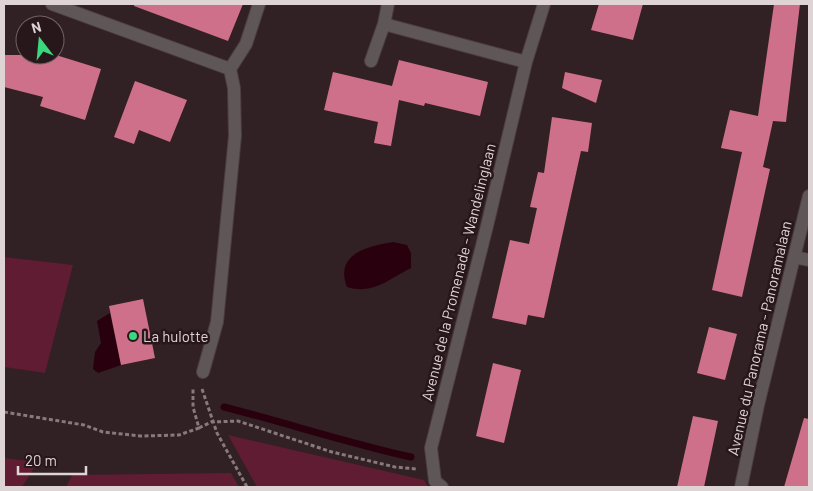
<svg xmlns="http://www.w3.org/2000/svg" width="813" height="491" font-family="Barlow,sans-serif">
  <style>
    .green { fill: #5f1c33 }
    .water { fill: #29000e }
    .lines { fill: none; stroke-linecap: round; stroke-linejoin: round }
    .stream { stroke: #29000e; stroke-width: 7 }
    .building { fill: #cf708a }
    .minor-casing { stroke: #4d3d40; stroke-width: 14 }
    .path { stroke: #87797c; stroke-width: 3; stroke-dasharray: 4 2.5; stroke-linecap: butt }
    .minor { stroke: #5f5658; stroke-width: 12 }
    .poi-dot { fill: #3ad77f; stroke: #27161a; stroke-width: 2 }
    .labels { text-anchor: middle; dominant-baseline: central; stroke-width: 5; stroke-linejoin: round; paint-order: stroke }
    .street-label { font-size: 15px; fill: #ded3d5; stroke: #27161a }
    .poi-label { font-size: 15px; fill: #ded3d5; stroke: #27161a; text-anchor: start }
  </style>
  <rect width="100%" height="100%" fill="#312024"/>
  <!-- green -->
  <path class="green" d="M 4,257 L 73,265 L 45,373 L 4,367 Z
    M 228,435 L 424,480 L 428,487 L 257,487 Z
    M 4,458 L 38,462 L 22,487 L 4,487 Z
    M 231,473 L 239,487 L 66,487 L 72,475 Z"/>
  <!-- water -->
  <path class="water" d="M 393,242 L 407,245 L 411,253 L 411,268 C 389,279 373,295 347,287 C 334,254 368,246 393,242 Z
    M 110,313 L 121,365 L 98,373 L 93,369 L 95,352 L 101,343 L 97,321 Z"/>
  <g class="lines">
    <!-- stream -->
    <path class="stream" d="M 224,407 C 287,423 348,443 411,457"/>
  </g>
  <!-- building -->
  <path class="building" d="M 134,4 L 243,4 L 228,41 L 134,6 Z
    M 599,4 L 643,4 L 633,40 L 591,30 Z
    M 774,4 L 800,4 L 786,122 L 773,121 L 763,167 L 770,169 L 742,297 L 712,290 L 742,152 L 721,148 L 730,110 L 758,116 Z
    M 4,55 L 56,55 L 101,69 L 85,120 L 40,106 L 43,97 L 4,87 Z
    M 399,60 L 488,82 L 480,116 L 425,103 L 424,106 L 399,100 L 391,146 L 374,143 L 378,122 L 324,110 L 333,72 L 392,86 Z
    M 565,72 L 602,80 L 596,103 L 562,88 Z
    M 135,81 L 187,100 L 170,142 L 139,130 L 134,144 L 114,137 Z
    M 552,117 L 592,123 L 588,152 L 581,151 L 544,318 L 528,315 L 526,325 L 492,318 L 510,240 L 529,244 L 537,208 L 530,207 L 538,172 L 544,173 Z
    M 143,299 L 155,358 L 121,365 L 109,306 Z
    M 709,327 L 737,334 L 725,380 L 697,373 Z
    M 493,363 L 521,370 L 504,443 L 476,436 Z
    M 693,416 L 718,421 L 704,487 L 677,487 Z
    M 804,418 L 809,419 L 809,487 L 784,487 Z"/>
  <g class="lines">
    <!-- minor casing -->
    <g class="minor-casing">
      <path id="minor" d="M 52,4 L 230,69
        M 384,24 L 526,62
        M 371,61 L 384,24 L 388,4
        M 794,257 L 809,260
        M 203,372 L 217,322 L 235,136 L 234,88 L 230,69 L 246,44 L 259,4
        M 442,487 L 435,481 L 431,448 L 487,226 L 526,62 L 544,4
        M 741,487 L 758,405 L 809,196"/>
    </g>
    <!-- path -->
    <path class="path" d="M 202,389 L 217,433 L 247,487
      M 4,412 L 84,425 L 103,432 L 141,436 L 179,435 L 199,428 L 193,407 L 193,387
      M 199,428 L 211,422 L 238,421 L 332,452 L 395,467 L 417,469"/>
    <!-- minor -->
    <use href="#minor" class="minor"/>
  </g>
  <!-- markers -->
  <circle class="poi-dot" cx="133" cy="336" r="5"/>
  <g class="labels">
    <!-- street labels -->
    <g class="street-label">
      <text transform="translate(458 272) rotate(-76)">Avenue de la Promenade - Wandelinglaan</text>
      <text transform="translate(759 338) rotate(-77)">Avenue du Panorama - Panoramalaan</text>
    </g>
    <!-- poi labels -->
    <g class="poi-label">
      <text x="143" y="336">La hulotte</text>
    </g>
  </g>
  <!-- border -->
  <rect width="813" height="491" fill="none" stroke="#ded3d5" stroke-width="10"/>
  <!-- north arrow -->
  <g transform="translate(40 40) rotate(344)"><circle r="24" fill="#27161a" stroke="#706265"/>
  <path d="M0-4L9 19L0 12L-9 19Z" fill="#3ad77f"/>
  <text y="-8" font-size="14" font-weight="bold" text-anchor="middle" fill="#ded3d5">N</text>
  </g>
  <!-- scale -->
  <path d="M18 466v8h68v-8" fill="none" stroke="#ded3d5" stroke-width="2.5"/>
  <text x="25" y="466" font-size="15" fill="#ded3d5" stroke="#27161a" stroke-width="4" paint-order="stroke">20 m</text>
</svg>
